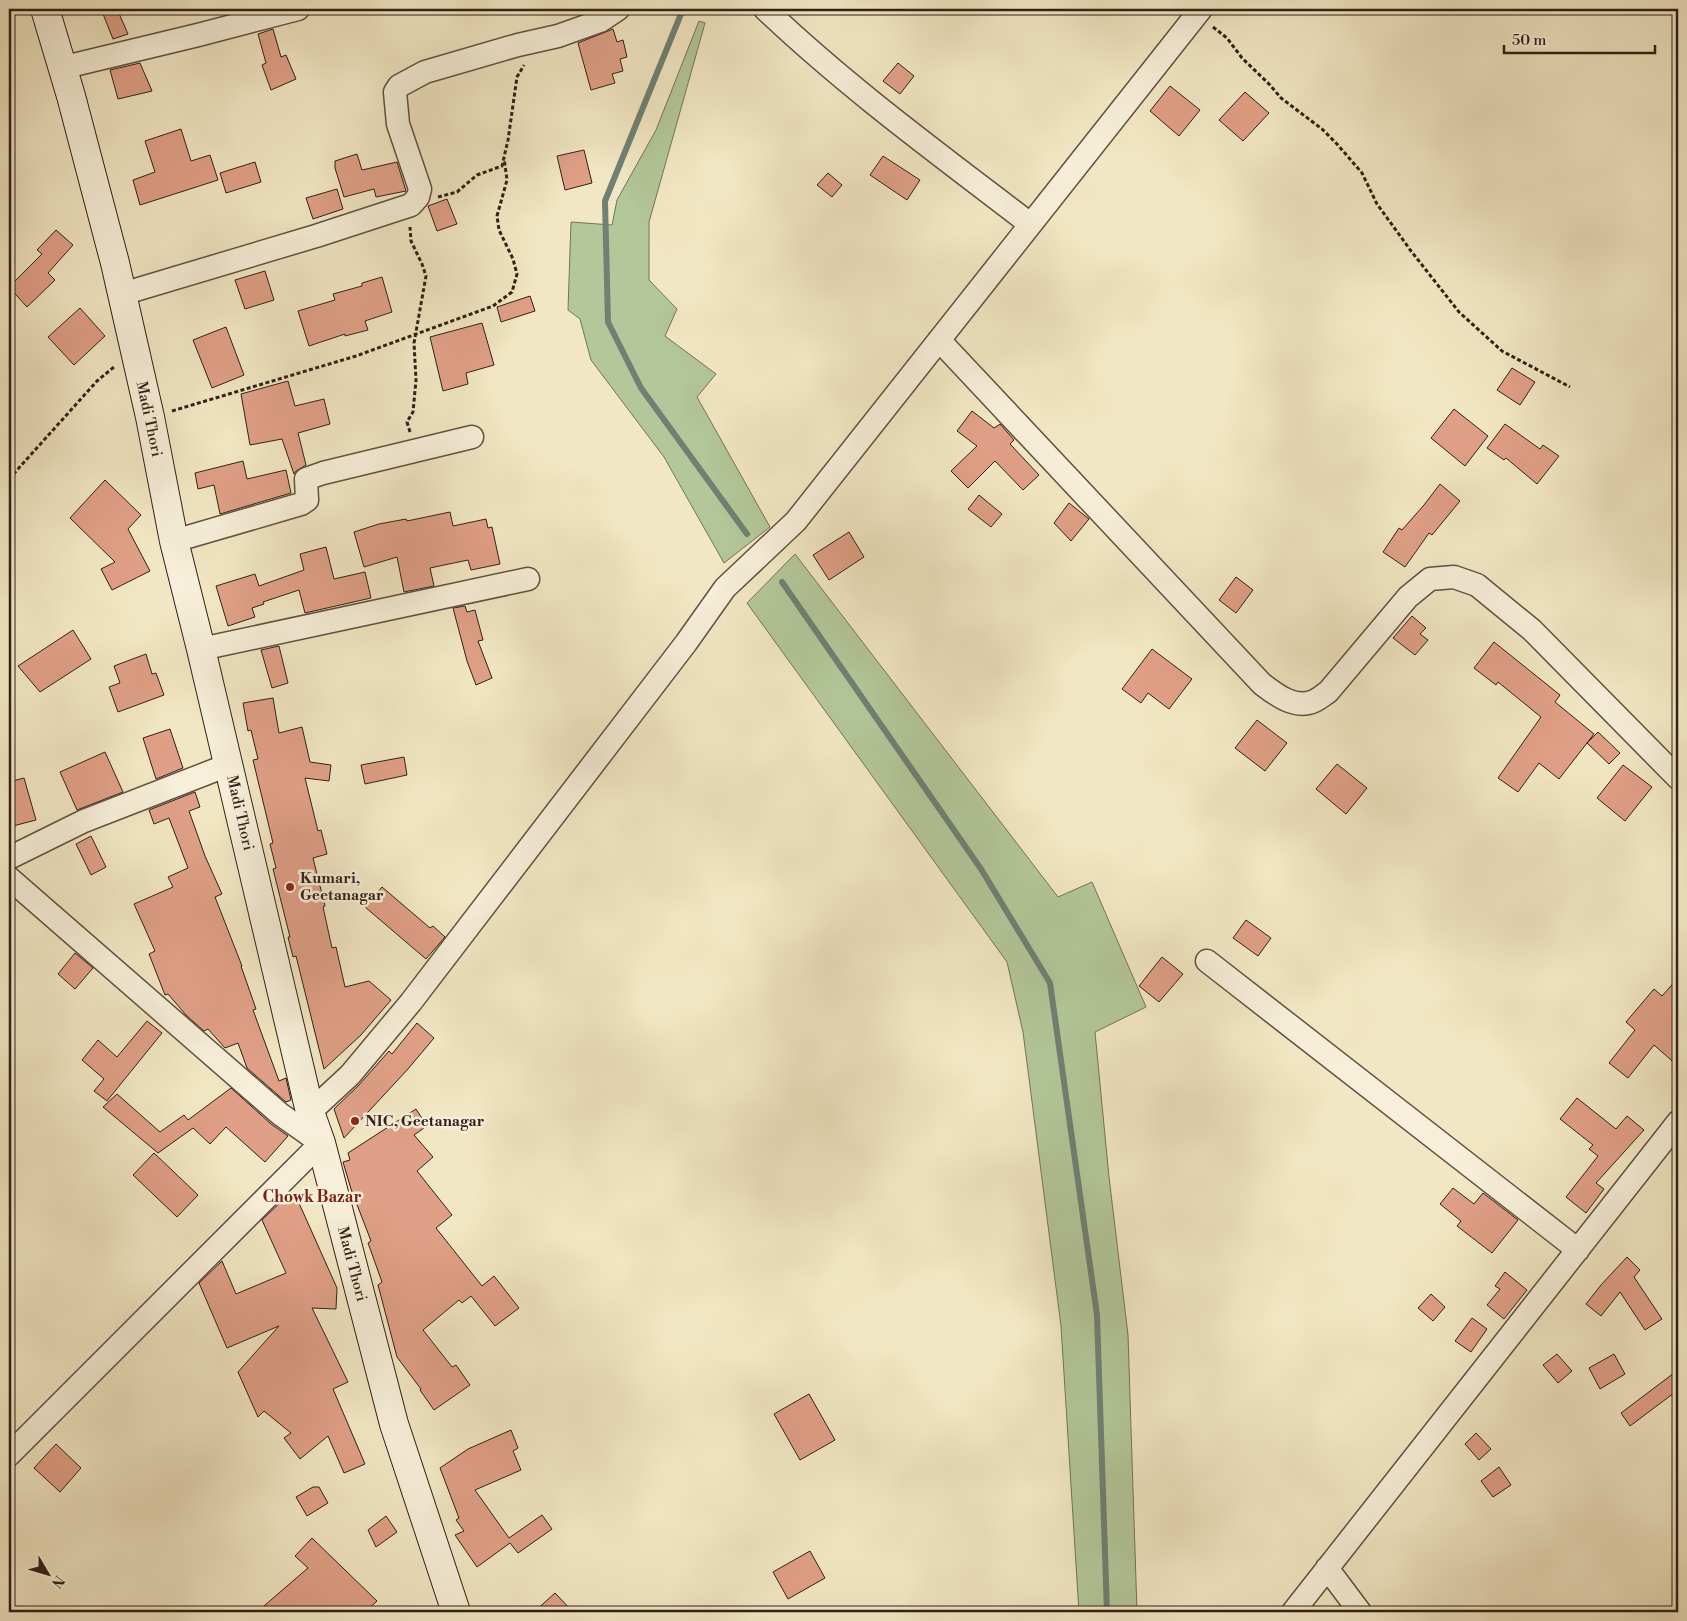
<svg xmlns="http://www.w3.org/2000/svg" width="1687" height="1621" font-family="'Libre Bodoni',serif">
  <style>
    .green { fill: #b3c79a; stroke: #727458 }
    .lines { fill: none; stroke-linecap: round; stroke-linejoin: round }
    .stream { stroke: #708073; stroke-width: 6 }
    .building { fill: #e0a087; stroke: #302017 }
    .street-casing { stroke: #605242; stroke-width: 25 }
    .secondary-casing { stroke: #302017; stroke-width: 30 }
    .path { stroke: #302017; stroke-width: 3; stroke-dasharray: 4 2.5; stroke-linecap: butt }
    .street { stroke: #f7efd9; stroke-width: 22 }
    .secondary { stroke: #f7efd9; stroke-width: 28 }
    .poi-dot { fill: #8f2418; stroke: #f7efd9; stroke-width: 2 }
    .labels { text-anchor: middle; dominant-baseline: central; stroke-width: 5; stroke-linejoin: round; paint-order: stroke }
    .street-label { font-size: 15px; fill: #302017; stroke: #f7efd9 }
    .poi-label { font-size: 15px; font-weight: bold; fill: #302017; stroke: #f7efd9; text-anchor: start }
    .neighbourhood-label { font-size: 16px; font-weight: bold; fill: #7a1f14; stroke: #f7efd9 }
  </style>
  <rect width="100%" height="100%" fill="#f2e7c4"/>
  <filter id="stains"><feTurbulence type="fractalNoise" baseFrequency=".004" numOctaves="4"/><feColorMatrix values="0 0 0 0 .2 0 0 0 0 .09 0 0 0 0 .02 0 0 0 .5 -.17"/></filter>
  <radialGradient id="worn" r=".72"><stop offset=".6" stop-color="#630" stop-opacity="0"/><stop offset="1" stop-color="#630" stop-opacity=".3"/></radialGradient>
  <!-- green -->
  <path class="green" d="M 699,21 L 705,23 L 649,222 L 649,280 L 677,309 L 665,336 L 716,374 L 697,397 L 770,527 L 724,563 L 664,457 L 591,360 L 580,319 L 568,310 L 571,222 L 612,225 L 617,200 L 656,130 Z
    M 795,554 L 1058,897 L 1092,882 L 1146,1007 L 1095,1032 L 1109,1177 L 1128,1335 L 1137,1612 L 1079,1612 L 1061,1326 L 1023,1032 L 1007,962 L 747,603 Z"/>
  <g class="lines">
    <!-- stream -->
    <path class="stream" d="M 683,9 L 605,201 L 608,322 L 641,388 L 747,534
      M 782,582 L 981,869 L 1050,983 L 1097,1315 L 1107,1612"/>
  </g>
  <!-- building -->
  <path class="building" d="M 101,9 L 117,9 L 128,34 L 113,39 Z
    M 273,29 L 281,57 L 286,55 L 296,79 L 271,90 L 262,65 L 266,63 L 258,34 Z
    M 613,29 L 617,42 L 623,40 L 627,57 L 620,59 L 623,71 L 612,74 L 615,83 L 591,90 L 578,43 Z
    M 140,63 L 152,91 L 118,99 L 110,70 Z
    M 898,63 L 914,76 L 900,94 L 883,81 Z
    M 1170,86 L 1200,110 L 1179,136 L 1150,111 Z
    M 1245,92 L 1269,113 L 1243,141 L 1219,120 Z
    M 181,129 L 191,161 L 210,155 L 218,180 L 140,205 L 133,180 L 155,172 L 145,141 Z
    M 584,150 L 592,183 L 565,190 L 557,156 Z
    M 357,154 L 362,170 L 397,162 L 406,191 L 376,197 L 374,189 L 344,197 L 335,168 L 335,161 Z
    M 883,156 L 920,180 L 907,200 L 870,175 Z
    M 255,162 L 261,182 L 226,193 L 220,173 Z
    M 828,173 L 842,185 L 832,197 L 817,185 Z
    M 337,189 L 343,209 L 313,219 L 306,198 Z
    M 447,199 L 457,224 L 437,231 L 428,206 Z
    M 56,230 L 73,245 L 48,273 L 55,280 L 27,307 L 9,287 L 42,254 L 37,250 Z
    M 265,271 L 274,300 L 245,309 L 235,280 Z
    M 382,277 L 392,312 L 365,321 L 368,330 L 345,336 L 345,334 L 309,346 L 298,311 L 335,300 L 333,294 L 362,286 L 362,283 Z
    M 530,296 L 535,311 L 501,322 L 497,307 Z
    M 80,308 L 105,336 L 74,365 L 48,337 Z
    M 482,323 L 494,365 L 466,373 L 468,384 L 443,391 L 430,337 Z
    M 226,327 L 244,375 L 212,388 L 193,340 Z
    M 1512,368 L 1535,382 L 1520,405 L 1497,390 Z
    M 288,381 L 295,406 L 324,399 L 330,424 L 298,433 L 306,465 L 296,471 L 294,474 L 282,439 L 250,445 L 241,394 Z
    M 1454,409 L 1488,436 L 1465,466 L 1431,438 Z
    M 972,411 L 994,428 L 1000,424 L 1014,440 L 1010,444 L 1039,475 L 1023,490 L 995,461 L 968,488 L 951,471 L 977,446 L 957,431 Z
    M 1505,424 L 1540,449 L 1543,445 L 1559,456 L 1537,484 L 1506,458 L 1504,460 L 1487,448 Z
    M 243,461 L 247,479 L 286,470 L 291,493 L 220,514 L 214,485 L 198,489 L 195,473 Z
    M 105,480 L 141,515 L 128,529 L 150,571 L 112,590 L 101,569 L 115,562 L 70,518 Z
    M 1440,484 L 1460,501 L 1432,535 L 1429,533 L 1405,567 L 1383,552 L 1399,528 L 1402,530 L 1424,505 Z
    M 979,495 L 1002,514 L 991,527 L 968,509 Z
    M 1069,503 L 1089,519 L 1071,541 L 1054,523 Z
    M 450,512 L 453,526 L 486,519 L 488,528 L 492,527 L 500,564 L 471,570 L 468,560 L 430,568 L 434,586 L 404,592 L 397,557 L 364,567 L 354,532 L 379,524 L 406,519 L 407,521 Z
    M 849,532 L 864,557 L 829,580 L 813,555 Z
    M 326,547 L 334,579 L 365,572 L 371,598 L 305,613 L 299,590 L 263,602 L 264,604 L 252,608 L 255,617 L 228,626 L 216,586 L 255,574 L 259,586 L 304,570 L 300,554 Z
    M 1236,577 L 1253,590 L 1236,613 L 1219,600 Z
    M 465,606 L 467,612 L 475,610 L 483,640 L 478,641 L 492,678 L 476,685 L 467,661 L 453,608 Z
    M 1412,616 L 1426,628 L 1420,634 L 1428,640 L 1415,655 L 1393,638 Z
    M 73,630 L 91,659 L 40,692 L 18,666 Z
    M 1494,642 L 1560,695 L 1555,702 L 1594,734 L 1559,779 L 1539,763 L 1518,792 L 1498,778 L 1541,717 L 1498,682 L 1496,685 L 1474,668 Z
    M 279,646 L 288,683 L 272,688 L 261,650 Z
    M 1152,649 L 1192,679 L 1169,709 L 1148,693 L 1141,703 L 1122,689 Z
    M 146,654 L 152,674 L 156,673 L 164,695 L 118,712 L 109,687 L 120,683 L 114,666 Z
    M 273,698 L 279,733 L 302,727 L 310,762 L 331,765 L 329,781 L 305,778 L 318,831 L 321,830 L 327,854 L 313,858 L 325,906 L 323,907 L 332,948 L 336,947 L 345,987 L 369,981 L 391,1000 L 361,1035 L 324,1069 L 296,956 L 293,957 L 288,937 L 290,937 L 273,869 L 276,868 L 270,844 L 273,843 L 253,760 L 258,759 L 251,730 L 248,731 L 243,703 Z
    M 1257,720 L 1287,743 L 1265,771 L 1235,748 Z
    M 170,729 L 183,768 L 156,779 L 143,738 Z
    M 1598,732 L 1620,753 L 1609,764 L 1587,743 Z
    M 105,752 L 123,792 L 77,810 L 60,772 Z
    M 404,757 L 407,775 L 365,784 L 361,765 Z
    M 1337,764 L 1367,788 L 1346,814 L 1316,789 Z
    M 1623,765 L 1652,787 L 1625,821 L 1597,798 Z
    M 24,778 L 36,820 L 9,827 L 9,782 Z
    M 195,792 L 200,807 L 189,811 L 205,856 L 222,894 L 215,897 L 242,966 L 241,966 L 256,1009 L 253,1010 L 279,1081 L 286,1078 L 291,1100 L 286,1102 L 247,1068 L 238,1043 L 225,1048 L 208,1029 L 204,1031 L 186,1015 L 168,994 L 165,995 L 149,954 L 155,951 L 134,904 L 173,887 L 168,877 L 188,868 L 169,818 L 154,824 L 149,810 Z
    M 91,836 L 106,867 L 91,875 L 76,844 Z
    M 382,887 L 430,928 L 433,926 L 445,937 L 426,959 L 365,907 Z
    M 1246,920 L 1271,938 L 1258,956 L 1233,938 Z
    M 75,953 L 93,968 L 75,989 L 58,974 Z
    M 1162,957 L 1183,974 L 1159,1002 L 1139,986 Z
    M 1678,978 L 1678,1066 L 1654,1045 L 1628,1078 L 1609,1063 L 1635,1030 L 1626,1022 L 1654,989 L 1662,996 Z
    M 147,1021 L 162,1033 L 107,1101 L 94,1091 L 104,1079 L 82,1060 L 98,1040 L 117,1057 Z
    M 417,1023 L 434,1038 L 408,1069 L 344,1138 L 334,1109 L 359,1085 L 389,1051 L 392,1054 Z
    M 231,1088 L 271,1124 L 288,1136 L 265,1162 L 226,1127 L 210,1144 L 193,1128 L 158,1153 L 103,1107 L 117,1094 L 160,1132 L 184,1115 L 188,1120 Z
    M 1577,1098 L 1616,1129 L 1627,1116 L 1644,1130 L 1596,1183 L 1604,1189 L 1586,1213 L 1566,1197 L 1598,1156 L 1589,1149 L 1593,1145 L 1560,1119 Z
    M 416,1109 L 427,1126 L 414,1135 L 433,1157 L 417,1171 L 452,1215 L 436,1228 L 482,1286 L 494,1276 L 519,1308 L 495,1326 L 471,1296 L 462,1303 L 459,1300 L 423,1330 L 452,1367 L 456,1365 L 470,1385 L 434,1410 L 420,1390 L 421,1389 L 397,1357 L 378,1285 L 382,1282 L 368,1243 L 371,1241 L 351,1189 L 343,1162 L 350,1160 L 348,1153 Z
    M 154,1153 L 198,1195 L 177,1217 L 133,1175 Z
    M 1453,1188 L 1474,1204 L 1483,1193 L 1518,1220 L 1492,1253 L 1457,1226 L 1461,1221 L 1440,1204 Z
    M 294,1192 L 337,1288 L 336,1309 L 312,1308 L 348,1382 L 333,1389 L 365,1464 L 344,1473 L 328,1436 L 300,1459 L 284,1438 L 291,1433 L 264,1411 L 258,1417 L 238,1372 L 279,1326 L 227,1348 L 199,1283 L 222,1261 L 236,1294 L 286,1273 L 262,1220 L 287,1196 Z
    M 1627,1257 L 1640,1270 L 1634,1277 L 1662,1319 L 1645,1330 L 1620,1292 L 1601,1316 L 1586,1304 L 1601,1285 Z
    M 1505,1272 L 1527,1290 L 1504,1319 L 1487,1305 L 1500,1289 L 1495,1286 Z
    M 1431,1294 L 1445,1307 L 1433,1321 L 1418,1308 Z
    M 1472,1318 L 1487,1329 L 1471,1352 L 1455,1341 Z
    M 1557,1354 L 1572,1371 L 1558,1383 L 1543,1365 Z
    M 1614,1354 L 1625,1374 L 1600,1389 L 1589,1368 Z
    M 1678,1370 L 1678,1390 L 1630,1426 L 1621,1413 Z
    M 809,1394 L 835,1440 L 800,1460 L 774,1414 Z
    M 511,1430 L 518,1448 L 513,1451 L 521,1470 L 475,1490 L 509,1538 L 542,1515 L 552,1529 L 518,1553 L 510,1543 L 477,1567 L 455,1535 L 464,1531 L 456,1520 L 459,1518 L 440,1468 L 468,1449 Z
    M 1476,1433 L 1491,1449 L 1479,1460 L 1465,1444 Z
    M 56,1444 L 81,1468 L 60,1492 L 34,1468 Z
    M 1499,1467 L 1511,1485 L 1493,1497 L 1481,1481 Z
    M 313,1487 L 319,1487 L 328,1503 L 307,1516 L 296,1497 Z
    M 386,1516 L 397,1532 L 376,1547 L 368,1530 Z
    M 312,1538 L 377,1601 L 365,1612 L 257,1612 L 308,1568 L 295,1556 Z
    M 810,1551 L 825,1578 L 788,1599 L 773,1572 Z
    M 555,1593 L 573,1612 L 534,1612 Z"/>
  <g class="lines">
    <!-- street casing -->
    <g class="street-casing">
      <path id="street" d="M 765,9 C 848,88 940,155 1030,224
        M 61,68 L 198,35 L 298,9
        M 122,294 L 316,236 L 411,205 L 418,197 L 420,189 L 398,124 L 395,92 L 399,86 L 425,72 L 518,45 L 558,36 L 600,21 L 618,9
        M 939,340 L 1262,684 C 1275,694 1295,710 1314,701 C 1319,699 1323,695 1328,692 L 1408,597 L 1430,579 L 1454,577 L 1477,585 L 1532,630 L 1678,778
        M 174,541 L 301,504 L 307,500 L 306,479 L 323,473 L 472,437
        M 201,649 L 528,579
        M 9,858 L 84,821 L 228,765
        M 9,878 L 280,1114 L 321,1143 L 9,1455
        M 1207,961 L 1578,1250
        M 310,1112 L 350,1075 L 411,1002 L 686,643 L 725,588 L 796,521 L 1201,9
        M 1327,1568 L 1360,1612
        M 1293,1612 L 1678,1122"/>
    </g>
    <!-- secondary casing -->
    <g class="secondary-casing">
      <path id="secondary" d="M 45,9 L 71,96 L 115,263 L 150,417 L 174,541 L 201,649 L 310,1112 L 321,1143 L 394,1424 L 456,1612"/>
    </g>
    <!-- path -->
    <path class="path" d="M 1213,27 L 1227,38 L 1242,58 L 1270,85 L 1281,98 L 1322,129 L 1337,144 L 1362,173 L 1377,204 L 1411,251 L 1459,312 L 1502,351 L 1570,387
      M 438,197 L 457,192 L 477,175 L 502,166 L 508,140 L 517,77 L 524,65
      M 172,411 L 356,356 L 493,306 L 512,292 L 517,274 L 513,259 L 499,230 L 497,216 L 507,180 L 504,158
      M 410,432 L 407,422 L 413,412 L 416,380 L 414,343 L 426,276 L 422,264 L 411,241 L 410,227
      M 9,479 L 97,381 L 114,367"/>
    <!-- street -->
    <use href="#street" class="street"/>
    <!-- secondary -->
    <use href="#secondary" class="secondary"/>
  </g>
  <!-- markers -->
  <g class="poi-dot">
    <circle cx="290" cy="887" r="5"/>
    <circle cx="355" cy="1121" r="5"/>
  </g>
  <g class="labels">
    <!-- street labels -->
    <g class="street-label">
      <text transform="translate(149 419) rotate(78)">Madi Thori</text>
      <text transform="translate(240 813) rotate(77)">Madi Thori</text>
      <text transform="translate(352 1264) rotate(75)">Madi Thori</text>
    </g>
    <!-- poi labels -->
    <g class="poi-label">
      <text x="300" y="878">Kumari,<tspan x="300" dy="17">Geetanagar</tspan></text>
      <text x="365" y="1121">NIC, Geetanagar</text>
    </g>
    <!-- neighbourhood labels -->
    <g class="neighbourhood-label">
      <text x="312" y="1197">Chowk Bazar</text>
    </g>
  </g>
  <!-- margin -->
  <rect width="1687" height="1621" fill="none" stroke="#f2e7c4" stroke-width="30"/>
  <rect x="10" y="10" width="1667" height="1601" fill="none" stroke="#302017" stroke-width="2.5"/>
  <rect x="15" y="15" width="1657" height="1591" fill="none" stroke="#302017"/>
  <!-- north arrow -->
  <g transform="translate(48 1574) rotate(128)" stroke="#f7efd9" stroke-width="4" paint-order="stroke">
  <path d="M0-4L9 19L0 12L-9 19Z" fill="#302017"/>
  <text y="-8" font-size="14" font-weight="bold" text-anchor="middle" fill="#302017">N</text>
  </g>
  <!-- scale -->
  <path d="M1504 45v8h151v-8" fill="none" stroke="#302017" stroke-width="2.5"/>
  <text x="1512" y="45" font-size="15" fill="#302017" stroke="#f7efd9" stroke-width="4" paint-order="stroke">50 m</text>
  <rect width="100%" height="100%" filter="url(#stains)"/>
  <rect width="100%" height="100%" fill="url(#worn)"/>
</svg>
